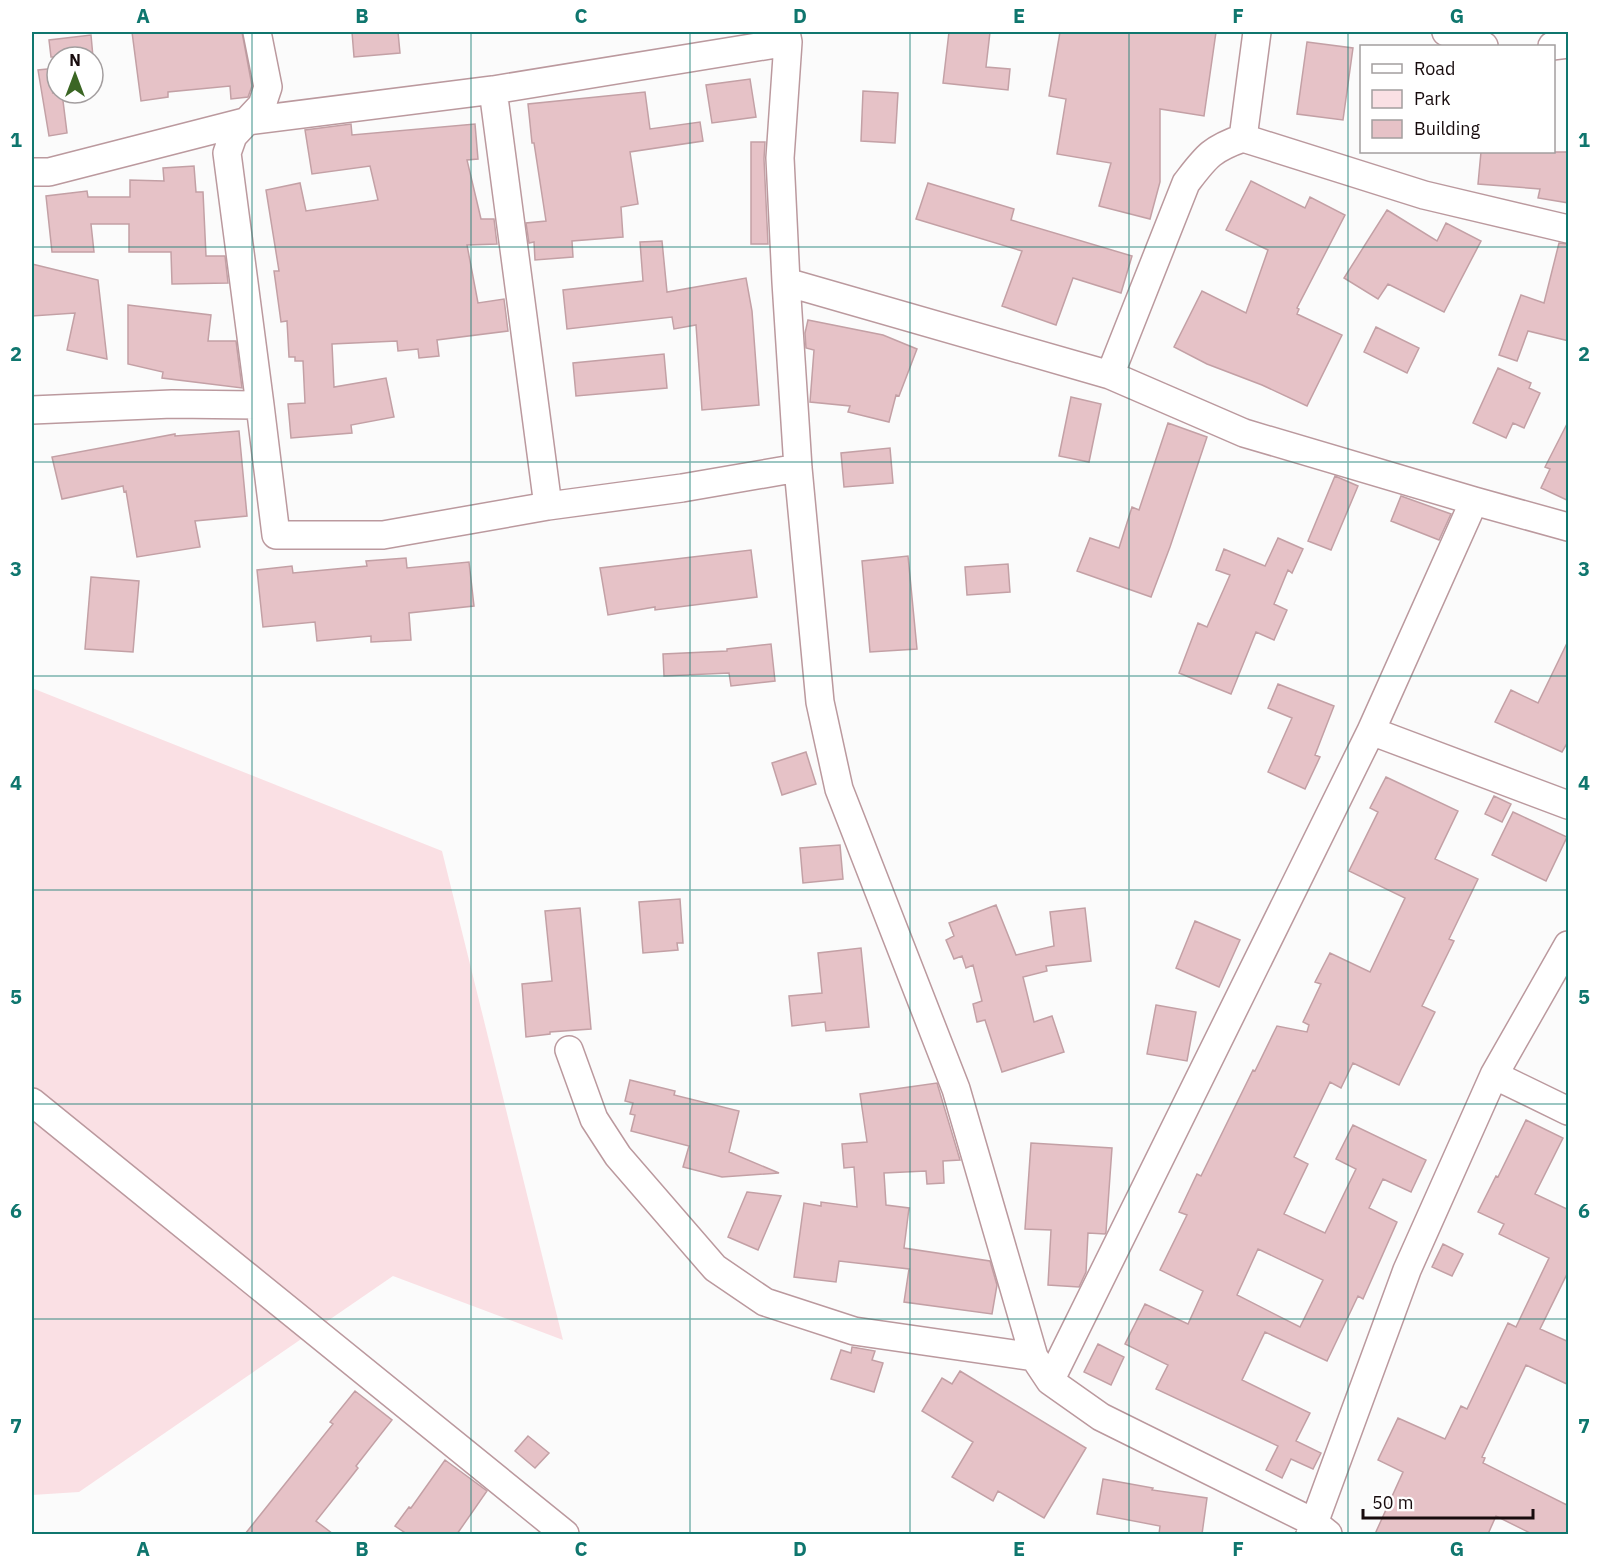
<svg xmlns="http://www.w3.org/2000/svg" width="1600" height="1566" font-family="'IBM Plex Sans',sans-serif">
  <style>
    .green { fill: #fae0e4 }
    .building { fill: #e6c2c7; stroke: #c3a0a5; stroke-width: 1.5; fill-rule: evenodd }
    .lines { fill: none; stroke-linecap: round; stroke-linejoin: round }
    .minor-casing { stroke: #bb999e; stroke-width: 30 }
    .minor { stroke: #fff; stroke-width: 27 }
    .grid { fill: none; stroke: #0f766e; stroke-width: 1.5; stroke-opacity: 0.55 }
    .neatline { fill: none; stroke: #0f766e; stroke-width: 2 }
    .grid-label { font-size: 20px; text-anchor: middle; font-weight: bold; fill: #0f766e }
  </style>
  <rect width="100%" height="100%" fill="#fbfbfb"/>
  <!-- green -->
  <path class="green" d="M 32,688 L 442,851 L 563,1340 L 393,1276 L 79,1492 L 32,1495 Z"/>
  <!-- building -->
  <path class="building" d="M 132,32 L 210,32 L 210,33 L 242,32 L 252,86 L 248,97 L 231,99 L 230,86 L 168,92 L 168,97 L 141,101 Z
    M 352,32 L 398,32 L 400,53 L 354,57 Z
    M 949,32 L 990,32 L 986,67 L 1010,69 L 1008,90 L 943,83 Z
    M 1060,32 L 1216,32 L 1204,116 L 1160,109 L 1160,182 L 1150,219 L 1099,206 L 1111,163 L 1057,154 L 1066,99 L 1049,96 Z
    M 91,35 L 93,57 L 51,57 L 49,40 Z
    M 1307,42 L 1353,48 L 1343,120 L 1297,114 Z
    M 57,68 L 57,92 L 52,93 L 62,93 L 67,133 L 49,136 L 38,70 Z
    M 750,79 L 756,117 L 712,123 L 706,85 Z
    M 863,91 L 898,93 L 895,143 L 861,141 Z
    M 645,92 L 650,129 L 700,122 L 703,141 L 630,152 L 638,204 L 621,207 L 623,237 L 572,241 L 573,257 L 535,260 L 534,242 L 529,243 L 526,223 L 546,221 L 534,143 L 532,143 L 528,104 Z
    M 351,124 L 352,135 L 475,124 L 478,159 L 467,160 L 481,219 L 494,219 L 497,244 L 467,245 L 478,303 L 504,299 L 508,331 L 437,340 L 439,356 L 419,358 L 418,349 L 398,351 L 397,341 L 332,344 L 334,387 L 386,378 L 394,417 L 351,425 L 352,433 L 291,438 L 288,404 L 305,403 L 303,361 L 295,361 L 295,357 L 289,357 L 287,321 L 281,322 L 274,271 L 279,271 L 266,190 L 300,183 L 306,211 L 378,200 L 370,166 L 312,174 L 305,130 Z
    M 751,142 L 765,142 L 764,159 L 768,244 L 751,244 Z
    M 1481,152 L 1569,152 L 1569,203 L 1538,198 L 1540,189 L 1478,184 Z
    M 194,166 L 196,192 L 203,192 L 206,256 L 225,256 L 228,283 L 172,284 L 171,252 L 129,252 L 129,224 L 91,224 L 94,252 L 52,252 L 46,196 L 87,191 L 88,197 L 130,197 L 130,180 L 164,181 L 163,168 Z
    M 1251,181 L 1305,208 L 1310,197 L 1345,215 L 1297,308 L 1299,309 L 1297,314 L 1342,335 L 1307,406 L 1262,385 L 1207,364 L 1174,347 L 1202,291 L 1246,313 L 1268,250 L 1226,230 Z
    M 928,183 L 1014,209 L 1011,220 L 1132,256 L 1121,293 L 1073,278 L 1056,325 L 1002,306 L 1022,251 L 916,219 Z
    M 1387,210 L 1437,241 L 1446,223 L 1481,241 L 1444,312 L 1388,284 L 1378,299 L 1344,278 Z
    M 662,241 L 667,292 L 746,278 L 752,311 L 759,405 L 702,410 L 696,325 L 674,329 L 672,317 L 567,329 L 563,290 L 643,281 L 640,242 Z
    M 1559,243 L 1569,244 L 1569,341 L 1528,331 L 1517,361 L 1499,355 L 1521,295 L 1544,303 Z
    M 32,264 L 98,280 L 107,359 L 67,350 L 75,313 L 32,316 Z
    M 128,305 L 211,315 L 208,341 L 236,341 L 242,388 L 162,378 L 163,372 L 128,364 Z
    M 808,320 L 883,335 L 917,349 L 899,396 L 896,395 L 889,422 L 848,412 L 850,406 L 810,402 L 814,350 L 806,348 L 805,333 Z
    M 1376,327 L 1419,348 L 1407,373 L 1364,352 Z
    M 664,354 L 667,388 L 576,396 L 573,363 Z
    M 1498,368 L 1531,383 L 1529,388 L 1540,393 L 1524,428 L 1513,423 L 1506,438 L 1473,423 Z
    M 1071,397 L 1101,404 L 1089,462 L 1059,456 Z
    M 1569,420 L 1569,501 L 1541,488 L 1550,469 L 1545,467 Z
    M 1168,423 L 1207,437 L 1170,547 L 1151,597 L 1077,571 L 1090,538 L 1119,548 L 1132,507 L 1139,510 Z
    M 239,431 L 247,516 L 195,521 L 200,547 L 137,557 L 126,491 L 124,492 L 123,486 L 62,499 L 52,457 L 175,434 L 175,436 Z
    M 890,448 L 893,483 L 844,487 L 841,453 Z
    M 1335,476 L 1358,486 L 1331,550 L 1308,541 Z
    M 1401,496 L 1451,514 L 1439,540 L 1391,521 Z
    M 1278,538 L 1303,549 L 1292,573 L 1288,570 L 1274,604 L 1287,610 L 1274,640 L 1256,632 L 1231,694 L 1179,673 L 1198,623 L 1207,627 L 1230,575 L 1216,570 L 1224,549 L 1265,566 Z
    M 751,550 L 757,597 L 655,610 L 655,607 L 608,615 L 600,568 Z
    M 908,556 L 917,649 L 870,652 L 862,561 Z
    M 406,558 L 407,568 L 469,562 L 474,606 L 409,613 L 411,640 L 371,642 L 371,636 L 317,641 L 315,622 L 263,627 L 257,570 L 292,566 L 293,573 L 367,566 L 366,561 Z
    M 1008,564 L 1010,592 L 967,595 L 965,567 Z
    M 91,577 L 139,581 L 133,652 L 85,649 Z
    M 1569,639 L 1569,740 L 1562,752 L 1495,722 L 1511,690 L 1538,703 Z
    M 771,644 L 775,681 L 731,686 L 729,673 L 664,676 L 663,654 L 727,651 L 727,649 Z
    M 1278,684 L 1334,706 L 1315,755 L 1320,757 L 1305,789 L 1268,772 L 1292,718 L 1268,708 Z
    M 806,752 L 816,784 L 782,795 L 772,763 Z
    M 1386,777 L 1458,811 L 1435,859 L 1478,879 L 1449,939 L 1454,941 L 1422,1006 L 1435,1012 L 1399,1085 L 1353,1063 L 1341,1088 L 1330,1082 L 1294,1157 L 1308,1164 L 1284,1214 L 1325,1233 L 1356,1169 L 1336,1159 L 1353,1125 L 1426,1160 L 1411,1192 L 1383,1179 L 1369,1208 L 1397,1222 L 1363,1299 L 1358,1296 L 1327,1361 L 1265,1332 L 1242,1380 L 1310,1413 L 1296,1441 L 1321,1453 L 1313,1469 L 1291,1459 L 1282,1478 L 1266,1470 L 1278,1446 L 1156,1389 L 1168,1365 L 1125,1344 L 1145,1304 L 1188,1324 L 1203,1291 L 1160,1270 L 1187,1215 L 1179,1212 L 1197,1174 L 1201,1176 L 1253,1070 L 1255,1071 L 1277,1026 L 1307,1032 L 1309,1025 L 1303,1022 L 1321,984 L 1315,982 L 1330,953 L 1370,972 L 1405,898 L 1349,871 L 1378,812 L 1370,808 ZM 1258,1249 L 1323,1280 L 1300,1327 L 1237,1295 Z
    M 1494,796 L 1511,804 L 1502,822 L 1485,814 Z
    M 1513,812 L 1567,837 L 1546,881 L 1492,855 Z
    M 840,845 L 843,879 L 803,883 L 800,848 Z
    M 680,899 L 683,943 L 677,943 L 678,950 L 643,953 L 639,902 Z
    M 996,905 L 1016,955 L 1054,946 L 1050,912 L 1085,908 L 1091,961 L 1046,966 L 1047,971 L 1023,977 L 1034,1022 L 1052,1016 L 1064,1052 L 1002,1072 L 985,1020 L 977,1022 L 973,1004 L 982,1001 L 973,965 L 966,968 L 962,956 L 954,959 L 946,940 L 954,936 L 949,923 Z
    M 580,908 L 591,1029 L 550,1032 L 550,1034 L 526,1037 L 522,984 L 552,981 L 545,911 Z
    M 1195,921 L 1240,940 L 1219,987 L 1176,968 Z
    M 861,948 L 869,1027 L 826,1031 L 825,1022 L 792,1026 L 789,996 L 822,993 L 818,953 Z
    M 1156,1005 L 1196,1012 L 1187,1061 L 1147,1054 Z
    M 630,1080 L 675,1091 L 674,1095 L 739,1111 L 729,1152 L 779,1173 L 722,1177 L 683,1167 L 689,1146 L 631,1131 L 635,1115 L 630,1114 L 633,1103 L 625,1101 Z
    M 937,1083 L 960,1160 L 943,1161 L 944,1183 L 927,1184 L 926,1171 L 884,1173 L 886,1205 L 909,1208 L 904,1248 L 990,1261 L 997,1285 L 992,1314 L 904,1302 L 909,1269 L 839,1261 L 836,1282 L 794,1277 L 804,1203 L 821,1206 L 821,1202 L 857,1207 L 854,1167 L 844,1168 L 842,1144 L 867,1142 L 860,1094 Z
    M 1526,1120 L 1563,1138 L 1535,1194 L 1569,1210 L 1569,1270 L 1540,1329 L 1569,1342 L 1569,1385 L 1526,1365 L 1482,1457 L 1485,1458 L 1483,1463 L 1569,1506 L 1569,1534 L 1532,1534 L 1496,1516 L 1488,1534 L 1375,1534 L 1403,1472 L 1378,1460 L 1398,1418 L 1445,1439 L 1461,1406 L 1467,1409 L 1508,1323 L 1516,1327 L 1549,1258 L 1499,1234 L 1504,1224 L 1478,1212 L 1496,1176 L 1498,1177 Z
    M 1031,1143 L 1112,1148 L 1106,1232 L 1105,1234 L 1088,1233 L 1086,1272 L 1079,1287 L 1048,1285 L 1051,1230 L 1025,1229 Z
    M 747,1192 L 781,1196 L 758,1250 L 728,1237 Z
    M 1443,1244 L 1463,1254 L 1452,1276 L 1432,1267 Z
    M 1098,1344 L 1124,1357 L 1111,1385 L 1084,1372 Z
    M 852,1347 L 875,1351 L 872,1360 L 883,1363 L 874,1392 L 831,1379 L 841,1350 L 851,1353 Z
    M 960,1371 L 1086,1448 L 1044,1518 L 998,1491 L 993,1501 L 952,1477 L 973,1442 L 922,1411 L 942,1378 L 952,1384 Z
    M 355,1391 L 392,1420 L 356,1466 L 358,1468 L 351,1477 L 316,1521 L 333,1534 L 245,1534 L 333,1424 L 330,1422 Z
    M 528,1436 L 549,1453 L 535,1468 L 515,1451 Z
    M 445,1460 L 487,1491 L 457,1534 L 407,1534 L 395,1526 L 409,1507 L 411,1508 Z
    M 1103,1479 L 1153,1488 L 1152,1490 L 1207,1498 L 1202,1534 L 1159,1534 L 1160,1526 L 1097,1514 Z"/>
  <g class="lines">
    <!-- minor casing -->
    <g class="minor-casing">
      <path id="minor" d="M 257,32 L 268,87 L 262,105 L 233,136 L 227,153 L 260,405
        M 786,32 L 788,42 L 780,158 L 786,282 L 798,468 L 820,702 L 839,789 L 956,1089 L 1034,1357 L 1050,1381 L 1101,1417 L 1313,1522 L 1328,1534
        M 1446,32 L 1484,46
        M 1552,46 L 1568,44
        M 493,90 L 548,506
        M 1243,138 L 1257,32
        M 32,172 L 49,172 L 248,121 L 493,90 L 788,42
        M 786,282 L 1110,375 L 1244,433 L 1474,501 L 1568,527
        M 1110,375 L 1186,183 C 1206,157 1211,149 1243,138 L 1424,195 L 1568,229
        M 32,410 L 172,404 L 260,405 L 276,535 L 383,535 L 548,506 L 682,488 L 798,468
        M 1371,731 L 1568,805
        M 569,1050 L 594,1119 L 618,1156 L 715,1268 L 765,1302 L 854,1331 L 1034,1357
        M 1494,1075 L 1568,1111
        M 32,1102 L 565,1534
        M 1050,1381 L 1371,731 L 1474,501
        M 1310,1534 L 1407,1270 L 1494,1075 L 1568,945"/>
    </g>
    <!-- minor -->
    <use href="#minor" class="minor"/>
  </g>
  <!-- grid -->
  <path class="grid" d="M 252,32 L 252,1534M 471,32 L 471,1534M 690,32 L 690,1534M 910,32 L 910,1534M 1129,32 L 1129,1534M 1348,32 L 1348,1534M 32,247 L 1568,247M 32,462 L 1568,462M 32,676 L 1568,676M 32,890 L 1568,890M 32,1104 L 1568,1104M 32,1319 L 1568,1319"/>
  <!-- border -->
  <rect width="1600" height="1566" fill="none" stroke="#ffffff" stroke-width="66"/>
  <!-- legend -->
  <rect x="1360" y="45" width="195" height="108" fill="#ffffff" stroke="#a39e9f" stroke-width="1.5"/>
  <rect x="1372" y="64" width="30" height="9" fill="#ffffff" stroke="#a39e9f" stroke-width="1.5"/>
  <text x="1414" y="75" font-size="18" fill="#180c0e">Road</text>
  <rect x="1372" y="90" width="30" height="18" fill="#fae0e4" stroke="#a39e9f" stroke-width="1.5"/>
  <text x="1414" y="105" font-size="18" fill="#180c0e">Park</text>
  <rect x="1372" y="120" width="30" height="18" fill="#e6c2c7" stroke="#a39e9f" stroke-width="1.5"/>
  <text x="1414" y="135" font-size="18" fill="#180c0e">Building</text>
  <!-- north arrow -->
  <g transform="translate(75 75)"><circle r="28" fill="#ffffff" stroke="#a39e9f" stroke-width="1.5"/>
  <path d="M0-4.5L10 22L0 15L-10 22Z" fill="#3b6624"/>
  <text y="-9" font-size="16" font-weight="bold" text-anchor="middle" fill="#180c0e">N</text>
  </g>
  <!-- scale -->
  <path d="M1363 1509v9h170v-9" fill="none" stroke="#180c0e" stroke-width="3"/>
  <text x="1372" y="1509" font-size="18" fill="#180c0e" stroke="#ffffff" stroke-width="4.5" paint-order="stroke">50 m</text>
  <rect x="33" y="33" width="1534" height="1500" class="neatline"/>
  <g class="grid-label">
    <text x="143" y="23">A</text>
    <text x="362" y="23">B</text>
    <text x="581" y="23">C</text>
    <text x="800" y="23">D</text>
    <text x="1019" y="23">E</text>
    <text x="1238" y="23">F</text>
    <text x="1457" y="23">G</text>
    <text x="16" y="147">1</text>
    <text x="1584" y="147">1</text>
    <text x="16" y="361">2</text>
    <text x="1584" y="361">2</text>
    <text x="16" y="576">3</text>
    <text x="1584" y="576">3</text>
    <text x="16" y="790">4</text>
    <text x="1584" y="790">4</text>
    <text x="16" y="1004">5</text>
    <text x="1584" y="1004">5</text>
    <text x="16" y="1218">6</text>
    <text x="1584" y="1218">6</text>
    <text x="16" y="1433">7</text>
    <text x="1584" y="1433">7</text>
    <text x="143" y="1556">A</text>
    <text x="362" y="1556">B</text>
    <text x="581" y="1556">C</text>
    <text x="800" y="1556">D</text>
    <text x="1019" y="1556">E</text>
    <text x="1238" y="1556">F</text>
    <text x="1457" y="1556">G</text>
  </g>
</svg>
